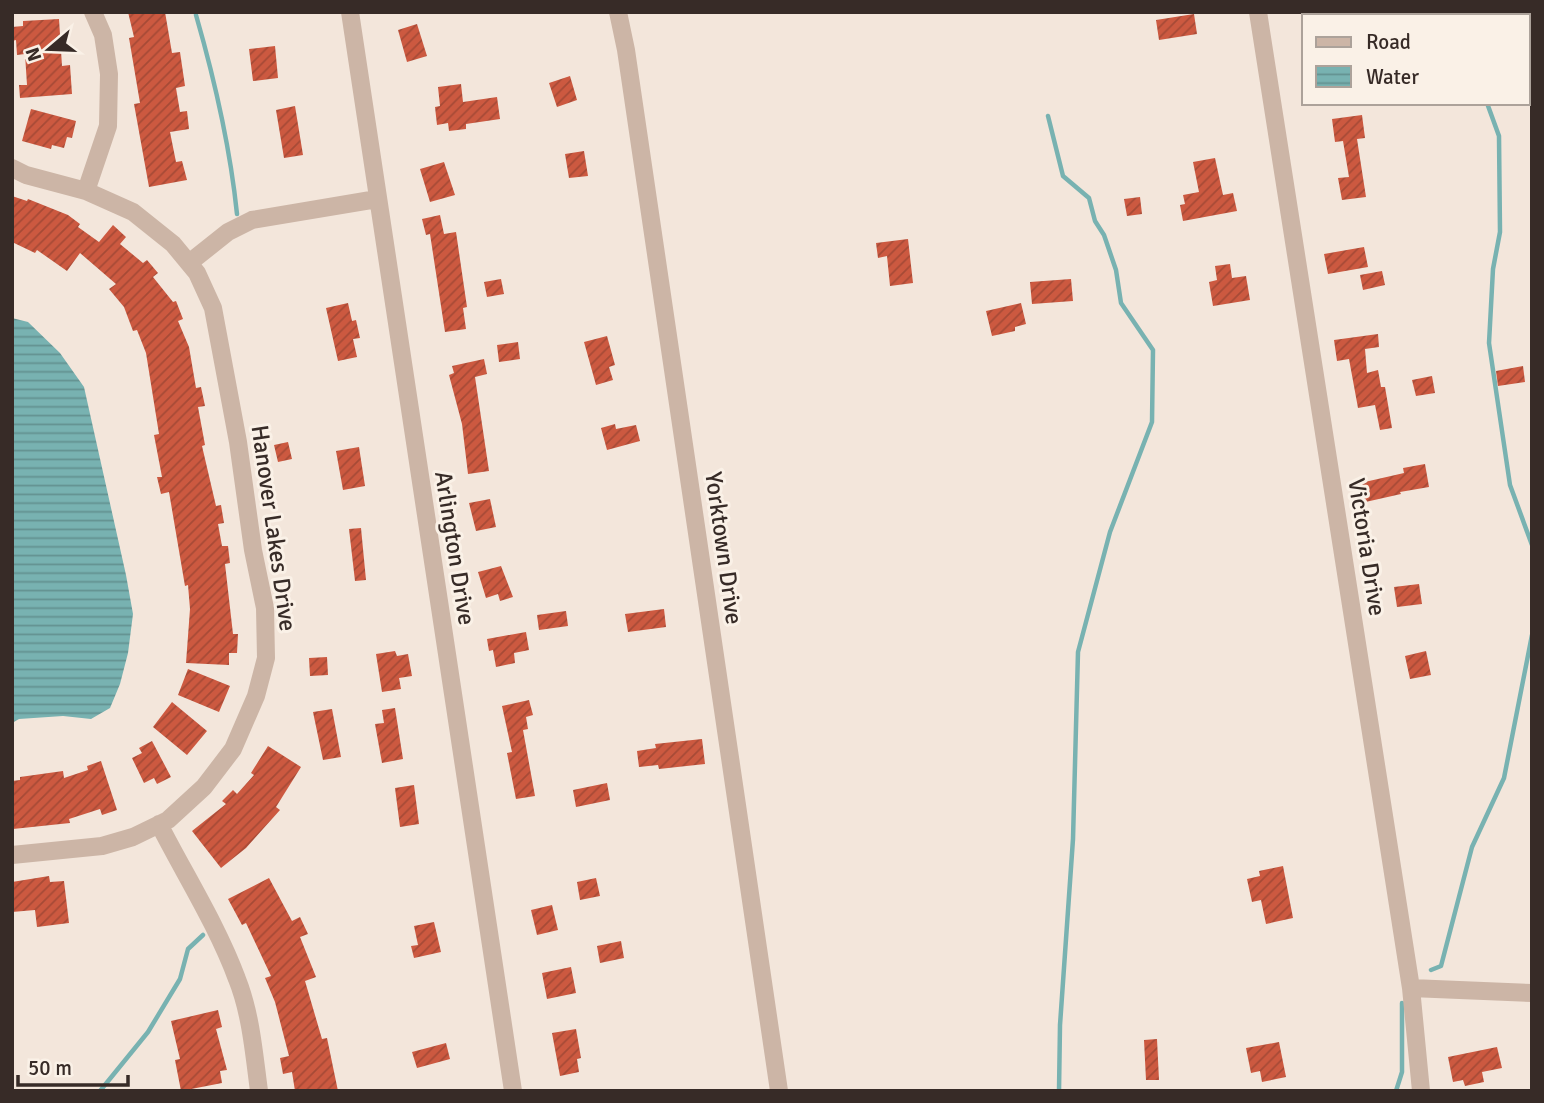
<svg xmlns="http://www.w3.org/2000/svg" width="1544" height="1103" font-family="Signika,sans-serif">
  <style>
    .water { fill: url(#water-rules) }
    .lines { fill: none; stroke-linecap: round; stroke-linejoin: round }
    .stream { stroke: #78b2b1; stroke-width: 4.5 }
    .building { fill: url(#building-hatch) }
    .street { stroke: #ccb5a6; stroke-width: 18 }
    .labels { text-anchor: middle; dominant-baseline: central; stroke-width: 6; stroke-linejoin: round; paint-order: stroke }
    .street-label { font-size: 24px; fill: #372b27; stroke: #faf1e7 }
  </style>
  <defs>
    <pattern id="water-rules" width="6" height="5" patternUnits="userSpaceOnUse" patternTransform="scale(1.75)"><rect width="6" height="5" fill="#78b2b1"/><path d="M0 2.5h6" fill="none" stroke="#639190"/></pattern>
    <pattern id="building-hatch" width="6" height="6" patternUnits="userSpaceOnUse" patternTransform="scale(1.75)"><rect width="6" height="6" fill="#cc5940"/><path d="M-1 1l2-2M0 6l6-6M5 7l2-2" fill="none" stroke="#a64a36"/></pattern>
  </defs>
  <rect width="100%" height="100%" fill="#f3e6db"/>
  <!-- water -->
  <path class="water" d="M 12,318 L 28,322 L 60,353 L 84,387 L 126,575 L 133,614 L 128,653 L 120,684 L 110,708 L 91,719 L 63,716 L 19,719 L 12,723 Z"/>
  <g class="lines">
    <!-- stream -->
    <path class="stream" d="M 1460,12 L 1461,16
      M 196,15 C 215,81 230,146 237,214
      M 1487,103 L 1499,136 L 1500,232 L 1493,269 L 1489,343 L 1510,485 L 1532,545
      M 1048,116 L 1063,176 L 1089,198 L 1095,221 L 1104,235 L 1116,270 L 1121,303 L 1153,350 L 1152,422 L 1110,532 L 1078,652 L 1073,839 L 1060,1025 L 1059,1091
      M 1431,970 L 1441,966 L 1472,847 L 1504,778 L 1532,635
      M 100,1091 L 148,1032 L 180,979 L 188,949 L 203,935
      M 1396,1091 L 1402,1072 L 1402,1003"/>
  </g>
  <!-- building -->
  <path class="building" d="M 128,12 L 165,12 L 172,53 L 180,52 L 185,86 L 176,88 L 180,112 L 187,111 L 189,129 L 170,132 L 176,162 L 182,161 L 187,180 L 149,187 L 134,104 L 140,103 L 129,38 L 134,37 Z
    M 1194,14 L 1197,34 L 1159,40 L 1156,20 Z
    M 59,19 L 62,66 L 70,65 L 72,94 L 20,98 L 19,85 L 27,85 L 25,54 L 17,55 L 16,40 L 12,41 L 12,27 L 23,26 L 23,21 Z
    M 417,24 L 427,56 L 407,62 L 398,30 Z
    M 275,46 L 278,78 L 253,81 L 249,49 Z
    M 570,76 L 577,100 L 557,107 L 549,83 Z
    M 461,84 L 463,102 L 497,97 L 500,119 L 466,124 L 466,129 L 449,131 L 448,123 L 437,125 L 435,107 L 440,106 L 438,87 Z
    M 295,106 L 303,155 L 284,158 L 276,110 Z
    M 31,109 L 76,121 L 72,138 L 67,137 L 64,148 L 52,145 L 51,149 L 22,141 Z
    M 1362,115 L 1365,138 L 1357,139 L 1366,197 L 1342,200 L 1338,178 L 1349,177 L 1343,141 L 1335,142 L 1332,119 Z
    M 584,151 L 588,176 L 569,178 L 565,154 Z
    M 1215,158 L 1223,195 L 1233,193 L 1237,211 L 1183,221 L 1180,205 L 1185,204 L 1183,195 L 1199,192 L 1193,162 Z
    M 444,162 L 455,195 L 430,202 L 420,169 Z
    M 12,196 L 27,201 L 28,199 L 68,215 L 80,224 L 78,227 L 99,242 L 113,225 L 126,237 L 120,244 L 143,263 L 147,260 L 158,273 L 153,277 L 173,302 L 176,301 L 183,319 L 178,321 L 189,347 L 196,388 L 201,387 L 205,406 L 198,407 L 205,445 L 202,446 L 216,506 L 221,505 L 224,523 L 218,524 L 222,546 L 228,546 L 230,563 L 225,564 L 233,634 L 238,634 L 237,653 L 229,653 L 229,665 L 186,663 L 190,609 L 188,585 L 185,586 L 169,492 L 161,494 L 157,477 L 162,477 L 154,435 L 159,434 L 146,353 L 137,330 L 133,331 L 124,307 L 109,289 L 116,284 L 80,253 L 67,271 L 37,250 L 35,253 L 12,242 Z
    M 1140,197 L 1142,214 L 1127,216 L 1124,199 Z
    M 440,215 L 444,234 L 456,232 L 467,307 L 463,308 L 466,329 L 445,332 L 430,234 L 426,235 L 422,219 Z
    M 908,239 L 913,283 L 890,286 L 887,256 L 878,258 L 876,243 Z
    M 1364,247 L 1368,267 L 1328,274 L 1324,254 Z
    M 1230,264 L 1232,278 L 1246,276 L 1250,300 L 1213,306 L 1209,282 L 1217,280 L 1215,266 Z
    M 1382,271 L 1385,285 L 1363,290 L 1360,275 Z
    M 501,279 L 504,294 L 487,297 L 484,282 Z
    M 1071,279 L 1073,301 L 1032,304 L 1030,282 Z
    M 348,303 L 352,321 L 356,320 L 360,338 L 353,339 L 357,357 L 338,361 L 326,308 Z
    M 1021,303 L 1026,324 L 1015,327 L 1015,331 L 992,336 L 986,311 Z
    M 1378,334 L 1379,347 L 1365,349 L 1367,373 L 1378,370 L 1381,387 L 1385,387 L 1392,428 L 1380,430 L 1375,405 L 1358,408 L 1349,359 L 1337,361 L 1334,340 Z
    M 607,336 L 615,365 L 609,367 L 613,380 L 596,385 L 584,342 Z
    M 518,342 L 520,359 L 499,362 L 497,345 Z
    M 484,359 L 487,374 L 475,377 L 489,471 L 468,474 L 462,424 L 449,375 L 454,373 L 452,366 Z
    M 1523,366 L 1525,382 L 1498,386 L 1496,371 Z
    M 1432,376 L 1435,393 L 1416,396 L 1412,380 Z
    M 615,424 L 616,429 L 636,425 L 640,441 L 607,450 L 601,428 Z
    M 288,442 L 292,459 L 278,462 L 274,445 Z
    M 359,447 L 365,486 L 343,490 L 336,451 Z
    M 1425,464 L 1429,487 L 1400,492 L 1401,494 L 1361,503 L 1356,484 L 1404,473 L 1403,468 Z
    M 490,499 L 496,527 L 476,531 L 469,503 Z
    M 361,528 L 366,580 L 355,581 L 349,529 Z
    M 501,566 L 513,597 L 500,601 L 498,594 L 486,598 L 478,572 Z
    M 1419,584 L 1422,604 L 1397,607 L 1394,587 Z
    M 664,609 L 666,627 L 628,632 L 625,614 Z
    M 566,611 L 568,626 L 539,630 L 537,615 Z
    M 526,632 L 529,650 L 514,653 L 515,663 L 496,667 L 493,650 L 489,651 L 487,639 Z
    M 395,651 L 397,656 L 408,654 L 412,676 L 399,678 L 401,689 L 382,692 L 376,654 Z
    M 1426,651 L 1431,675 L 1410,679 L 1405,656 Z
    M 327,657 L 328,675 L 310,676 L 309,658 Z
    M 188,669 L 230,686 L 219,712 L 178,695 Z
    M 529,700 L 533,715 L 526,717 L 528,729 L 523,730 L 535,796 L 516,799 L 507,753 L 512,752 L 502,706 Z
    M 172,702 L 207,731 L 187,755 L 153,727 Z
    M 395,708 L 403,759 L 382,763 L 375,724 L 384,723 L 382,710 Z
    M 332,709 L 341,757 L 323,760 L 313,712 Z
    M 702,739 L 705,764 L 659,769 L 658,765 L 639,767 L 637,751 L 656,748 L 655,744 Z
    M 152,741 L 171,777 L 157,784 L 154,778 L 144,783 L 132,758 L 142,753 L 139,748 Z
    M 268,746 L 301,767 L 276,807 L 280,810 L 246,848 L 221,868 L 192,831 L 226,804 L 222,801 L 233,790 L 237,794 L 254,775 L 251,773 Z
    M 101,761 L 117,810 L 102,815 L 100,809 L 69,819 L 70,823 L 13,829 L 12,781 L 20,780 L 20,777 L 63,771 L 64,778 L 88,770 L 87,766 Z
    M 607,783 L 610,800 L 576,807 L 573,790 Z
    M 414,785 L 419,824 L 400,827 L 395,788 Z
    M 1283,866 L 1293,918 L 1266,924 L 1261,900 L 1252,902 L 1247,879 L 1260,876 L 1259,871 Z
    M 49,876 L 50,882 L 64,881 L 69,923 L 37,927 L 35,910 L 12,912 L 12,882 Z
    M 269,878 L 292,921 L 300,917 L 308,934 L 300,937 L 316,977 L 305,981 L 322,1039 L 327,1038 L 338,1091 L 295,1091 L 292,1072 L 283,1074 L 280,1058 L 289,1056 L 275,1002 L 265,978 L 271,976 L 246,923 L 242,925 L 228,899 Z
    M 596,878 L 600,896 L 580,900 L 577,882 Z
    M 552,905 L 558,930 L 537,935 L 531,910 Z
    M 434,922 L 441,952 L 414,958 L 411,946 L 418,945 L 414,926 Z
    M 621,941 L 624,958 L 600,963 L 597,946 Z
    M 571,967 L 576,993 L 547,999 L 542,973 Z
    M 218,1010 L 222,1027 L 216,1029 L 227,1070 L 220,1071 L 222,1083 L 181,1091 L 175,1060 L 180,1059 L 171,1021 Z
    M 576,1029 L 581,1058 L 577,1059 L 579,1072 L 560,1076 L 552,1033 Z
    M 1157,1039 L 1159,1080 L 1146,1080 L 1144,1040 Z
    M 1279,1042 L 1286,1077 L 1262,1082 L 1260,1071 L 1251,1073 L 1246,1048 Z
    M 446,1043 L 450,1059 L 417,1068 L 412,1052 Z
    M 1497,1047 L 1502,1068 L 1482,1072 L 1484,1082 L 1465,1086 L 1463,1080 L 1453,1082 L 1448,1057 Z"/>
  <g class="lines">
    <!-- street -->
    <path class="street" d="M 350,12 L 513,1091
      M 618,12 L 626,50 L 779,1091
      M 1258,12 L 1411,988 L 1421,1091
      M 12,168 L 26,175 L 86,191 L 133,212 L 173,244 L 197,273 L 213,308 L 238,442 L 253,550 L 265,608 L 266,658 L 256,696 L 233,749 L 204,787 L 168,820 L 133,837 L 102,846 L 12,855
      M 86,191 L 108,126 L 109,74 L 103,35 L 93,12
      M 189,263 L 228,232 L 252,220 L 377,199
      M 159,824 C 185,875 217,925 237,979 C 251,1014 254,1054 259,1091
      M 1411,988 L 1532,993"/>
  </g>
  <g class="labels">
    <!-- street labels -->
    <g class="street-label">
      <text transform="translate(274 528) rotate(82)">Hanover Lakes Drive</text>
      <text transform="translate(1367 547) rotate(81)">Victoria Drive</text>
      <text transform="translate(455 548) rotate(81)">Arlington Drive</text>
      <text transform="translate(724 548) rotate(82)">Yorktown Drive</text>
    </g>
  </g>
  <!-- border -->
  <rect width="1544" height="1103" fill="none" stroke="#372b27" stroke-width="28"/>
  <!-- legend -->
  <rect x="1302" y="14" width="228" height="91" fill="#faf1e7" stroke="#aca29a" stroke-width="2"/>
  <rect x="1316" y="37" width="35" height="10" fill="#ccb5a6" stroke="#aca29a" stroke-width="2"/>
  <text x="1366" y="49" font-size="21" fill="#372b27">Road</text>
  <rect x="1316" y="66" width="35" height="21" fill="url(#water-rules)" stroke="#aca29a" stroke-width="2"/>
  <text x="1366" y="84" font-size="21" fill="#372b27">Water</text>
  <!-- north arrow -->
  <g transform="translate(49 49) rotate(251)" stroke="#faf1e7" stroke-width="5" paint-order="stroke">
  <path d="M0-5L12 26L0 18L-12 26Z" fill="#372b27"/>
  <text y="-10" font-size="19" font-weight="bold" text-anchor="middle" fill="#372b27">N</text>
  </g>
  <!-- scale -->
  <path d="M18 1075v10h110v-10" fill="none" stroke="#372b27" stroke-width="3.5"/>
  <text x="28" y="1075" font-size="21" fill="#372b27" stroke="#faf1e7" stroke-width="5" paint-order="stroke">50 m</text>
</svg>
